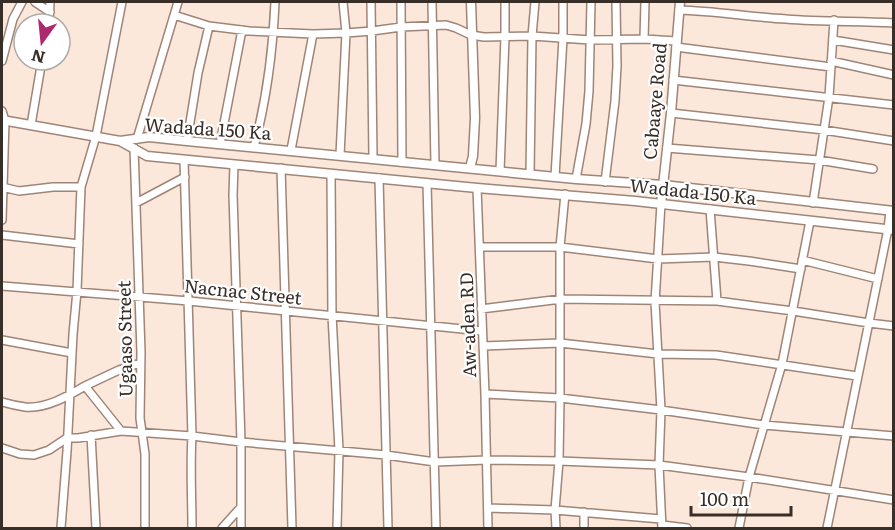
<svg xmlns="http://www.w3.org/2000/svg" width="895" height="530" font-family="Literata,serif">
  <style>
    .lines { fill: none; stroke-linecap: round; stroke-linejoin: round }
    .minor-casing { stroke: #9e8578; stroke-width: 10 }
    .tertiary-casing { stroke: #9e8578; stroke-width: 11 }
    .minor { stroke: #fff; stroke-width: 7 }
    .tertiary { stroke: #fff; stroke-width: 8 }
    .labels { text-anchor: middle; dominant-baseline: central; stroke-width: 4.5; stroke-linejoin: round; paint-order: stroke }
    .street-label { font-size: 18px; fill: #382e28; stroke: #fff }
  </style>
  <rect width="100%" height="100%" fill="#fce7db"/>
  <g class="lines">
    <!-- minor casing -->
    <g class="minor-casing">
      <path id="minor" d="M 35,2 L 50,12
        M 371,2 L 373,158
        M 401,2 L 402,162
        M 432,2 L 435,165
        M 679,10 C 715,11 750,17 786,19 C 822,22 858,21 894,23
        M 174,15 L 209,26 L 249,31 L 313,34 L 346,33 L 372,31 L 401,27 L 446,25 L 456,28 L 471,35 L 484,37 L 532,36 L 590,40 L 644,39 L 676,41
        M 49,24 L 50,2
        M 644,39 L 645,2
        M 833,40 L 894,50
        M 676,47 L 831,67
        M 2,61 L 13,19 L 22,2
        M 831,61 L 894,75
        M 673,80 L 894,105
        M 2,111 L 5,121 L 2,220
        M 671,113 L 824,130 L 894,141
        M 31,125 L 42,60
        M 137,139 L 178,2
        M 187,141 L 198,73 L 209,26
        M 220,144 L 242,30
        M 254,147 C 266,102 273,48 275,2
        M 134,148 L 141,352 L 140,418 L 145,454 L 145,528
        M 667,148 L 819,160 L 873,169
        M 291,150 L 313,34
        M 340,155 L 346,33 L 343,2
        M 184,160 L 192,436 C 190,467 192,498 192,528
        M 234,165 L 233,195 L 241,442 L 241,528
        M 281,168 L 292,528
        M 500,171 L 505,37 L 505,2
        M 331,174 L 332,315 L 339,450 L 337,528
        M 530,174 L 532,36 L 535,2
        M 555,177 L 563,38 L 563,2
        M 379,178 L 388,528
        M 576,179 L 586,124 L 589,91 L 591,2
        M 605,182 L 615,101 L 617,66 L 616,2
        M 427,183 L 436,528
        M 2,187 L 19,191 L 53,187 L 81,187
        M 477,188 L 485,394 L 488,528
        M 136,203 L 185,177
        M 813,203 L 829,97 L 834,20
        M 661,204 L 655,302 L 661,410 L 659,465 L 662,528
        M 710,209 L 717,301
        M 2,235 L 79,244
        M 480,247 L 560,247 L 658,259 L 714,257 L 749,261 L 801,269
        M 802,260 L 878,279
        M 2,286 L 189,301 L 482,331
        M 481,309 L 561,299 L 717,301 L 793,311 L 869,323 L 894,326
        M 2,340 L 72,353
        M 483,346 L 560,343 L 658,354 L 716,355 L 857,376
        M 85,386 L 119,370 L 140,363
        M 485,394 L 560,398 L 661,410 L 764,425 L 894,436
        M 2,402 C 9,404 18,406 25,407 C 46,409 68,396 85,386 L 121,431
        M 91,435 L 96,528
        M 2,448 L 20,454 L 34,455 L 49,450 L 67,438 L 78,438 L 121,431 L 192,436 L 241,442 L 386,455 L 435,462 L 487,460 L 559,461 L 659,465 L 749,477 L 894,500
        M 488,508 L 555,510 L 661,519
        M 584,512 L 584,528
        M 662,525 L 687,528
        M 61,528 L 67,451 L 73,334 L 77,291 L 81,187 L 96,136 L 122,2
        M 222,528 L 241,507
        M 556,528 L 555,510 L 559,461 L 560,398 L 560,247 L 565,194
        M 739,528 L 749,477 L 782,364 L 810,221
        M 827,528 L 888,229 L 890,211"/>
    </g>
    <!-- tertiary casing -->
    <g class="tertiary-casing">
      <path id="tertiary" d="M 2,120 L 120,141 L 149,137 L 187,141 L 576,179 L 663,185 L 894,211
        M 120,141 L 147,156 L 477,188 L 635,201 L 894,230
        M 470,168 L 473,156 L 475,118 L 471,2
        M 661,204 L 671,113 L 680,2"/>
    </g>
    <!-- minor -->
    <use href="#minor" class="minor"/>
    <!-- tertiary -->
    <use href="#tertiary" class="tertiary"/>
  </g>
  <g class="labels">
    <!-- street labels -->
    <g class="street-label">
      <text transform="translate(654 101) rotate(-85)">Cabaaye Road</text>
      <text transform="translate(208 128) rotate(4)">Wadada 150 Ka</text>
      <text transform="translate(693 191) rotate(6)">Wadada 150 Ka</text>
      <text transform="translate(243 291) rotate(6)">Nacnac Street</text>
      <text transform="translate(467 325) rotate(-92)">Aw-aden RD</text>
      <text transform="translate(124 339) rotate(-91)">Ugaaso Street</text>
    </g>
  </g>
  <!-- border -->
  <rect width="895" height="530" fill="none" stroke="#382e28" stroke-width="6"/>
  <!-- north arrow -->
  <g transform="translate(42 42) rotate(195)"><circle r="28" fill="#ffffff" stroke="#afaba9" stroke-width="1.5"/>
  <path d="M0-4.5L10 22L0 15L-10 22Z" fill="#ae286e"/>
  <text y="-9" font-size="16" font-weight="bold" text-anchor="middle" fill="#382e28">N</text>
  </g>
  <!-- scale -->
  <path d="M691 506v9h100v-9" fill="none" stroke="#382e28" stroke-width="3"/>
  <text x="700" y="506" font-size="18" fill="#382e28" stroke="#ffffff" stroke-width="4.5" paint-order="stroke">100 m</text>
</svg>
